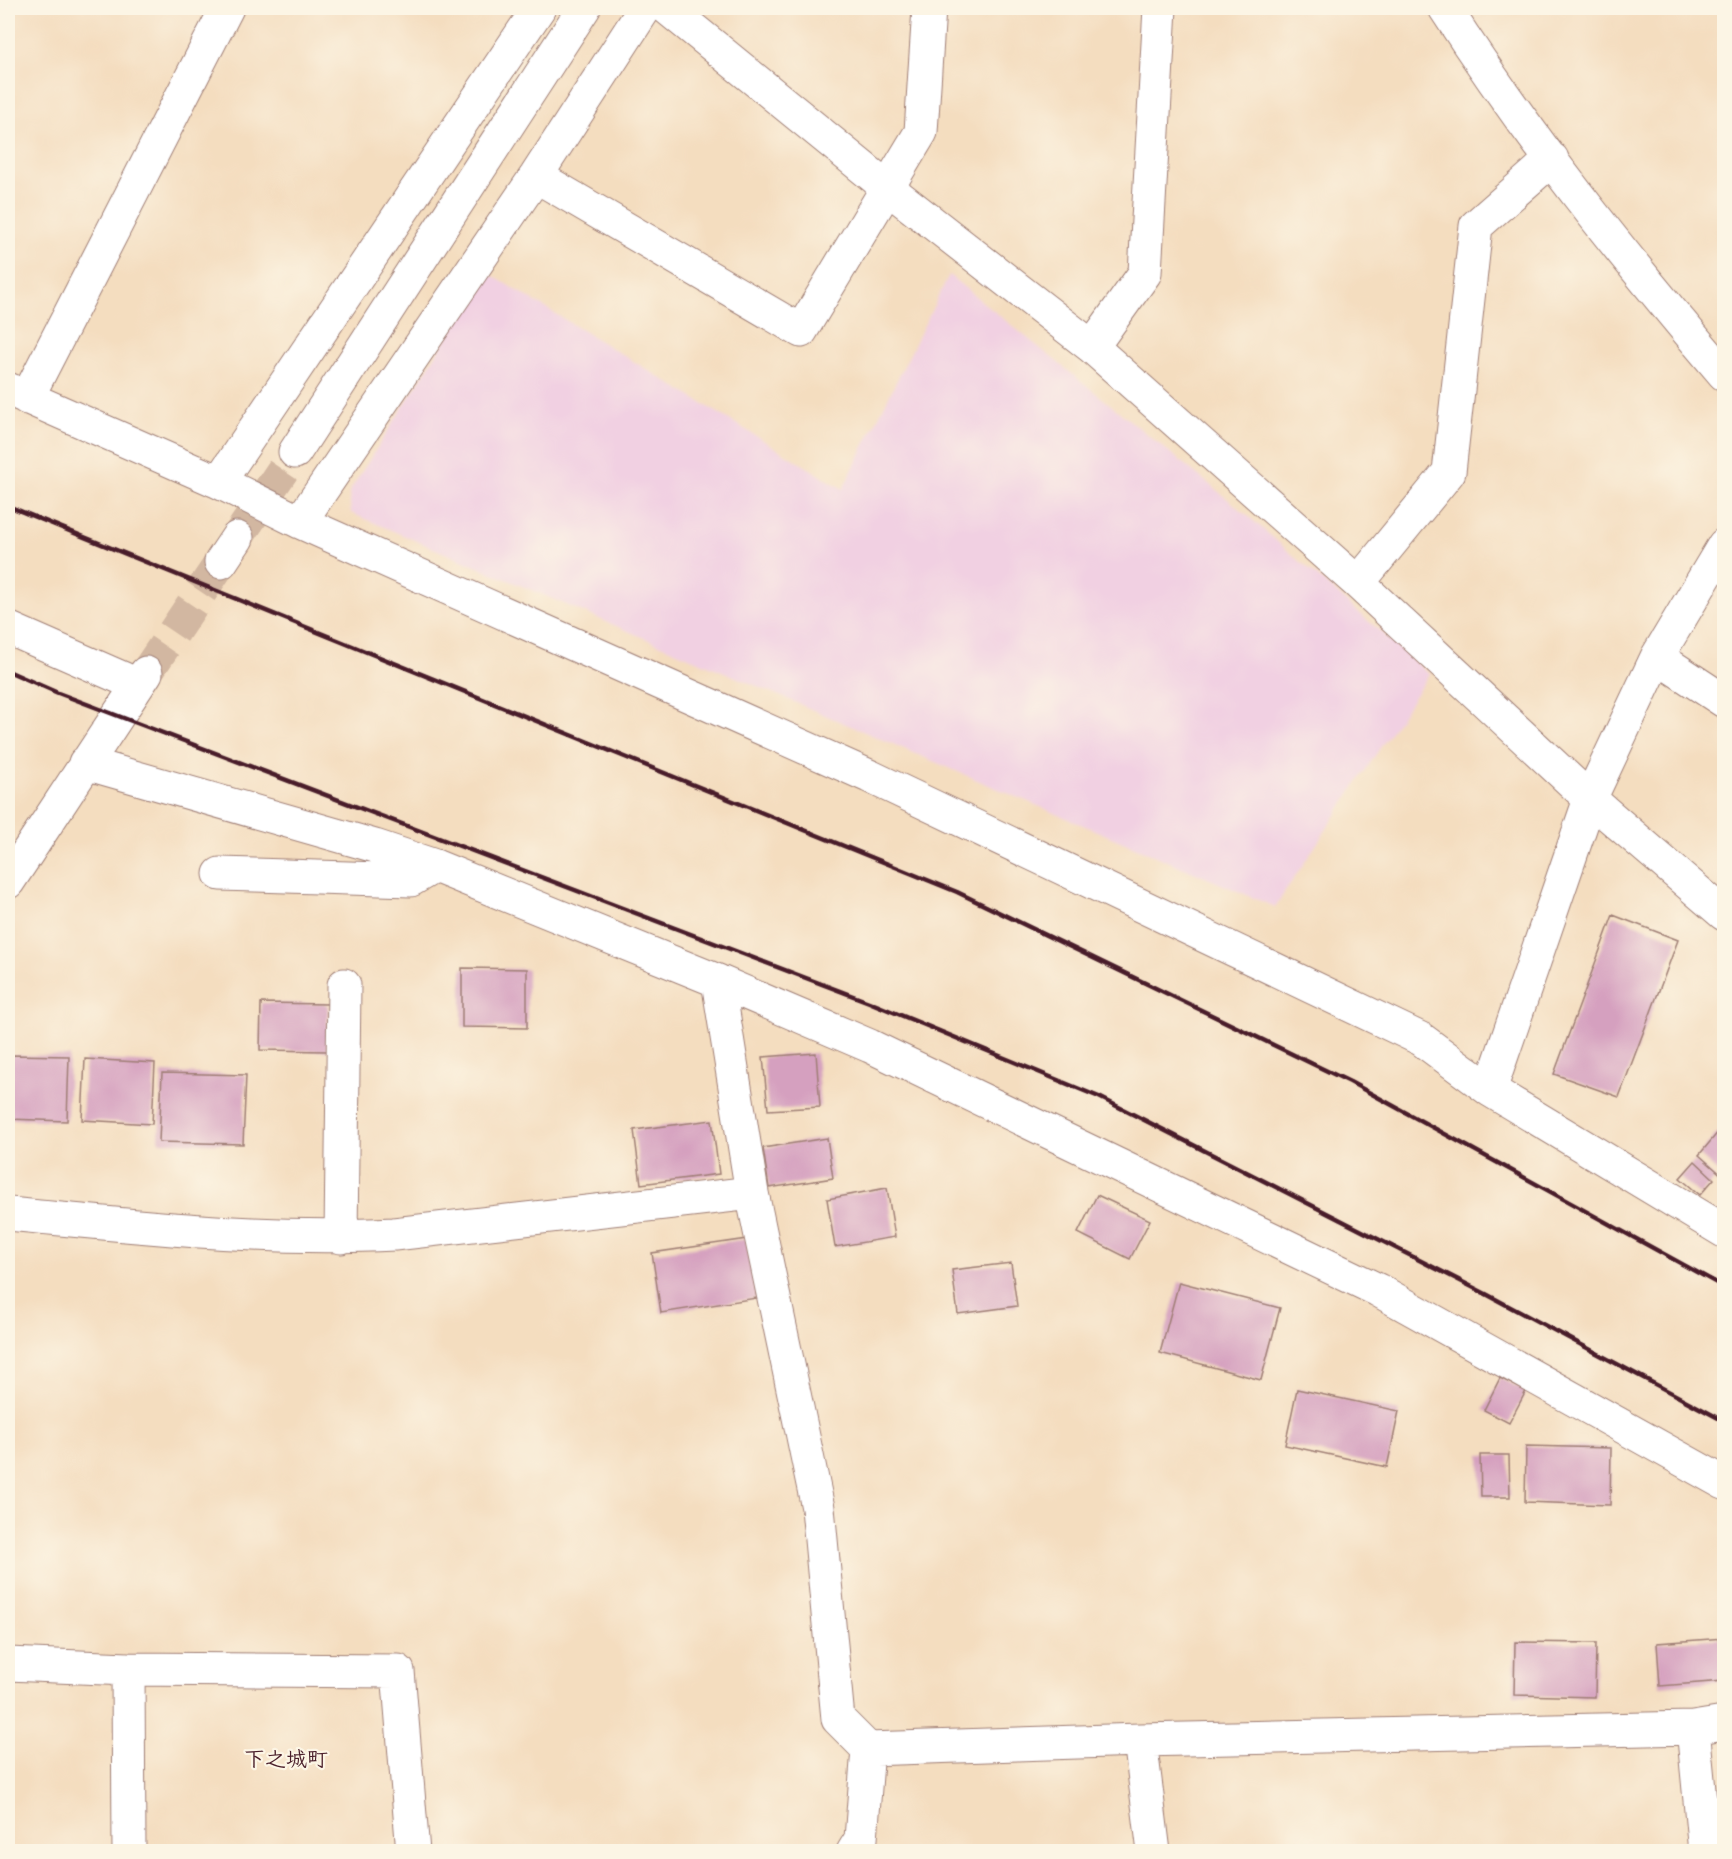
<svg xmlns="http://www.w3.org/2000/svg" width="1732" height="1859" font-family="'Balsamiq Sans','Klee One',sans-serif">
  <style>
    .built { fill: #f1d0e2 }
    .building { fill: #d5a0bf }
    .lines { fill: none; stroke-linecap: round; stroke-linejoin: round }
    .minor-tunnel { stroke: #d2b7a1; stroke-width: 33; stroke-dasharray: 33 16; stroke-linecap: butt }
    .minor-casing { stroke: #9f7e75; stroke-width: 35 }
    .minor { stroke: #fff; stroke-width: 33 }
    .rail { stroke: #4a1f2b; stroke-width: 4.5 }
    .labels { text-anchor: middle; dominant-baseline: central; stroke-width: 4.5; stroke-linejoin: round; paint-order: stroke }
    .neighbourhood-label { font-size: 21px; font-weight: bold; fill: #4a1f2b; stroke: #fcf5e5 }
  </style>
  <rect width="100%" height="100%" fill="#fcf5e5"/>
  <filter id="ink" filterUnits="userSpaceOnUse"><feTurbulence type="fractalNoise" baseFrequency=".0167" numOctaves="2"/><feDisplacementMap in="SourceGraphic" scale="12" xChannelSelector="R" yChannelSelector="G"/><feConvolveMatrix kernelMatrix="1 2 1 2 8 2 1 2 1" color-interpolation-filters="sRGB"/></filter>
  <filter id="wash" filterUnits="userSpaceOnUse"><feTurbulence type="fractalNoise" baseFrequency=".008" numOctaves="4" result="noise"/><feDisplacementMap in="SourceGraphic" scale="24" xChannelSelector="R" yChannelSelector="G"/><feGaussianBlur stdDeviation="1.35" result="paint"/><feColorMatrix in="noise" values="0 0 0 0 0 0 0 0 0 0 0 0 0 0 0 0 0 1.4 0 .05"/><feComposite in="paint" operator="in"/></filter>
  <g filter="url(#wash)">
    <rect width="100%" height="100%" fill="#f4ddbf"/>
    <!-- built -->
    <path class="built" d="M 488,273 L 843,489 L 949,275 L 1240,509 L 1429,674 L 1275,907 L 351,513 L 349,492 Z"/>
    <g id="blocks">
      <!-- building -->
      <path class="building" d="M 1613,915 L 1678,940 L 1619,1097 L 1554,1074 Z
        M 462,968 L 527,969 L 527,1028 L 462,1027 Z
        M 261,1003 L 328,1004 L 327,1051 L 260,1050 Z
        M 816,1053 L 820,1107 L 768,1110 L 763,1057 Z
        M 8,1055 L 69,1056 L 67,1121 L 8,1119 Z
        M 85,1059 L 155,1063 L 152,1124 L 82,1120 Z
        M 162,1073 L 246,1075 L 243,1144 L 159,1142 Z
        M 712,1120 L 719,1174 L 641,1184 L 634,1130 Z
        M 1724,1125 L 1724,1177 L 1699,1155 Z
        M 827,1138 L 833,1178 L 769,1188 L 763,1148 Z
        M 1695,1161 L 1714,1179 L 1700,1195 L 1680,1178 Z
        M 887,1188 L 895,1237 L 835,1247 L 827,1199 Z
        M 1097,1195 L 1150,1220 L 1130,1259 L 1078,1233 Z
        M 747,1239 L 757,1298 L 661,1313 L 652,1253 Z
        M 1011,1263 L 1017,1306 L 958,1314 L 952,1270 Z
        M 1179,1282 L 1280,1308 L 1261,1380 L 1160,1353 Z
        M 1500,1378 L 1526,1391 L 1509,1423 L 1484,1410 Z
        M 1297,1389 L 1399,1411 L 1387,1467 L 1285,1445 Z
        M 1526,1446 L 1611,1448 L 1610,1505 L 1525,1502 Z
        M 1480,1455 L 1509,1455 L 1510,1497 L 1481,1497 Z
        M 1724,1638 L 1724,1681 L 1660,1686 L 1657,1643 Z
        M 1515,1642 L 1596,1643 L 1595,1697 L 1514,1695 Z"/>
    </g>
  </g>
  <g filter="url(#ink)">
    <use href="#blocks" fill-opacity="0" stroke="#9f7e75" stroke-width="1.5"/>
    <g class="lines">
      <!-- minor-tunnel -->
      <path class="minor-tunnel" d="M 237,538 L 295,452
        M 146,673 L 221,562"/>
      <!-- minor casing -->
      <g class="minor-casing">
        <path id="minor" d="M 667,8 L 889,189 L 1092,347 L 1358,583 L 1590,799 L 1724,914
          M 1445,8 C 1528,137 1625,258 1724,374
          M 536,176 L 801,331 L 921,132 L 929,8
          M 1092,347 L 1145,273 L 1160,8
          M 8,389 L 219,482 L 300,522 L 869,776 L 1421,1039 L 1490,1090 L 1724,1231
          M 27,398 L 227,8
          M 295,452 L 584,8
          M 219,482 L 539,8
          M 300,522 L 536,176 L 645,8
          M 221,562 L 237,538
          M 1358,583 L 1449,472 L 1476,226 L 1552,159
          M 8,628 L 138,685
          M 1657,657 L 1724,701
          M 85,763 L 375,846 L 435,866 L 718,981 L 870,1046 L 1378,1290 L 1724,1483
          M 220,874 L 411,880 L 435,866
          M 8,882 L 146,673
          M 718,981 L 752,1193 L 818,1508 L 838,1719 L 868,1749 L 1140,1740 L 1693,1728
          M 1490,1090 L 1590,799 L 1657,657 L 1724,545
          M 8,1214 C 136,1226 265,1241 394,1234 L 752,1193
          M 341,1237 L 344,985
          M 8,1664 L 128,1669 L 398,1671 L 413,1852
          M 128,1669 L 129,1852
          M 1140,1740 L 1154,1852
          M 853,1852 L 861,1839 L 868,1749
          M 1705,1852 L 1693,1728 L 1724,1723"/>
      </g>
      <!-- minor -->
      <use href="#minor" class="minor"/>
      <!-- rail -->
      <path class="rail" d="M 8,506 L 957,892 L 1350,1082 L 1724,1287
        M 8,671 L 58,693 L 869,1002 L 1099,1097 L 1486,1294 L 1724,1421"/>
    </g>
  </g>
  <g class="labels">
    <!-- neighbourhood labels -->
    <g class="neighbourhood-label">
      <text x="286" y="1759">下之城町</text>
    </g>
  </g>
  <!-- margin -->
  <rect width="1732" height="1859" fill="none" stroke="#fcf5e5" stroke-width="30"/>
</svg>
